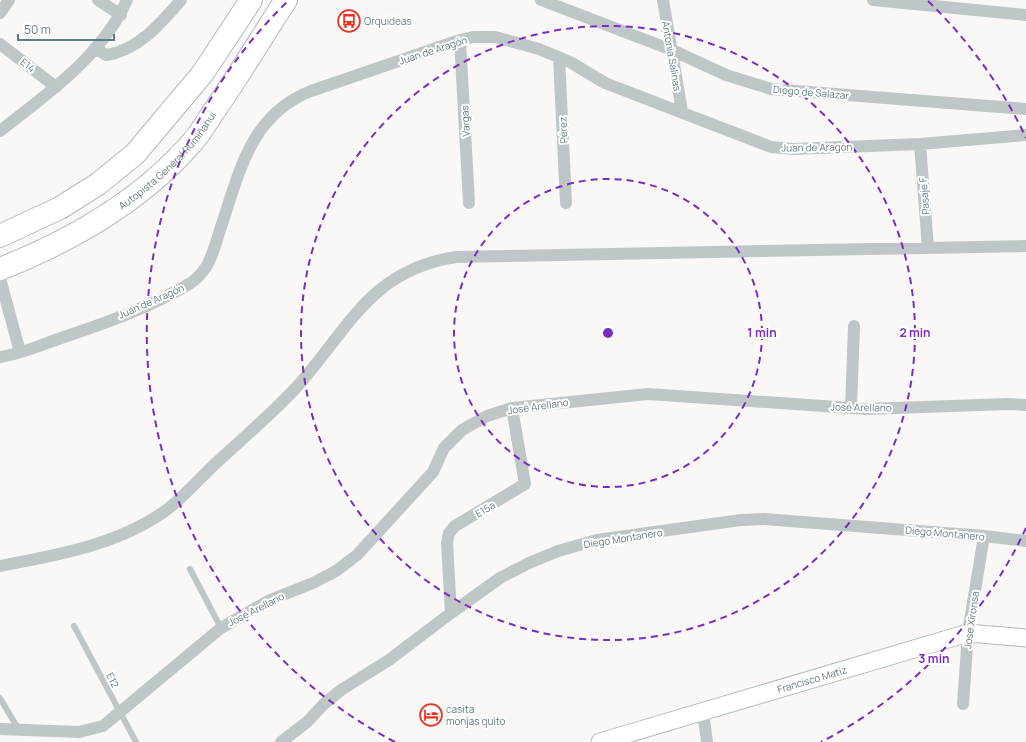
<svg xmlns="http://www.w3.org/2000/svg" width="1026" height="742" font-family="Manrope,sans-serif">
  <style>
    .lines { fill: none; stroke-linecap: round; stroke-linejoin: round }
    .secondary-casing { stroke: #b1babd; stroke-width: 19 }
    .highway-casing { stroke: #b4babd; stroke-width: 24 }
    .lane { stroke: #bfc6c8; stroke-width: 6 }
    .street { stroke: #bfc6c8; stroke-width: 12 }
    .secondary { stroke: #fff; stroke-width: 17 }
    .highway { stroke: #fff; stroke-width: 22 }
    .ring { fill: none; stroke: #7b2cbf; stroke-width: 2; stroke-dasharray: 7 5 }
    .labels { text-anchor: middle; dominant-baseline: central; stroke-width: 4; stroke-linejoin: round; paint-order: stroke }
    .poi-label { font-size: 10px; fill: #627a83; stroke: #fff; text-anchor: start }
    .street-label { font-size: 10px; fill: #627a83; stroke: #fff }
    .centre { fill: #7b2cbf; stroke: #fff; stroke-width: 2 }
    .ring-label { font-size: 12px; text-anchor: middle; font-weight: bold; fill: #7b2cbf; stroke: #fff; stroke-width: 4; stroke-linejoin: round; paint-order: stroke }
  </style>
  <rect width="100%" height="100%" fill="#f9f8f6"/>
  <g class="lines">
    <!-- secondary casing -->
    <g class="secondary-casing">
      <g id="secondary">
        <path id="s1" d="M 600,742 L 968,633 L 1026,638"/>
      </g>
    </g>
    <!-- highway casing -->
    <g class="highway-casing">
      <g id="highway">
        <path d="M 0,236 L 60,208 L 98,184 L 135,154 L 203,73 L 251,0"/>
        <path id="s2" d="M 0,269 C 71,241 138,203 189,146 C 198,137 205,125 212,114 C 238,77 261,38 286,0"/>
      </g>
    </g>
    <!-- lane -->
    <path class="lane" d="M 190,569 L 221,628
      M 74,626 L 136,742
      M 0,698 L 19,730"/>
    <!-- street -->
    <path class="street" d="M 98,0 L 121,15
      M 541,0 L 672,50 L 726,75 L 771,89 L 1026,109
      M 663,0 L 682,111
      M 873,0 L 1026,15
      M 0,13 L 9,0
      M 460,40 L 469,203
      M 0,44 L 56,87
      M 95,48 L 106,55 C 138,51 161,23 181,0
      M 559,57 L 566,203
      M 0,131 C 47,94 102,56 127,0
      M 920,144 L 928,248
      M 1,282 L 20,352
      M 0,357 C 21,354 41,345 61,338 C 103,324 151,307 189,284 C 196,280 202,273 206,267 C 214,254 217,238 222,224 C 240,169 252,114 311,91 L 460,40 L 473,37 L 495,37 L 539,49 L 570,62 L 605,83 L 771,147 L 793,149 L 920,144 L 1026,135
      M 851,408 L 854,326
      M 0,566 C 57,555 117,545 165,511 C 183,498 198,480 214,465 C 240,441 268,417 293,391 C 347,333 368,270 456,257 L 1026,246
      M 451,613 L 447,543 L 449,533 L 455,526 L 525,484 L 512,408
      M 963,704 L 968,633 L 984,536
      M 703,712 L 707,742
      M 0,729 L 79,732 L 103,726 L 221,628 L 270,600 L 313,583 L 336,571 L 357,555 L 433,472 L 444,448 L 462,430 L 487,416 L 512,408 L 648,394 L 866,409 L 1008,404 L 1026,405
      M 281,742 L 307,722 L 324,704 L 341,690 L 389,660 L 451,613 L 500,578 L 529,563 L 558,551 L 597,540 L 741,520 L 764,519 L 984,536 L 1026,541"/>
    <!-- secondary -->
    <use href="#secondary" class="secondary"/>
    <!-- highway -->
    <use href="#highway" class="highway"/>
  </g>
  <!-- distance rings -->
  <g class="ring">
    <circle cx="608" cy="333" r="154"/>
    <circle cx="608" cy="333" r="307"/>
    <path d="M1026 528A461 461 0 0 1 821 742M395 742A461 461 0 0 1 288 1M928 1A461 461 0 0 1 1026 138"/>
  </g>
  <!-- icons -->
  <defs>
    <g id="bus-ring" transform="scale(1.15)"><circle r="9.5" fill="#fff" stroke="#ee3020" stroke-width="1.5"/><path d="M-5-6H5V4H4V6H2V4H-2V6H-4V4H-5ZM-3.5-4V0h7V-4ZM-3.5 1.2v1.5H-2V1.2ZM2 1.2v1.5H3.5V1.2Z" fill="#ee3020"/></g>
    <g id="hotel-ring" transform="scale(1.15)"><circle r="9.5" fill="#fff" stroke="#ee3020" stroke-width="1.5"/><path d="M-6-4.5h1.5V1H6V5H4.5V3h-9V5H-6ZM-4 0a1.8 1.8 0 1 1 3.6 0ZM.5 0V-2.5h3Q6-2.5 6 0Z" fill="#ee3020"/></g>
  </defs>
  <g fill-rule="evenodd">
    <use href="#bus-ring" x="349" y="21"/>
    <use href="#hotel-ring" x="431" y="715"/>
  </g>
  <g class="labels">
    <!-- poi labels -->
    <g class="poi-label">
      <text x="364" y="21">Orquideas</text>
      <text x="446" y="709">casita<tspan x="446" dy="12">monjas quito</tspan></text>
    </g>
    <!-- street labels -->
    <g class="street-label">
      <text transform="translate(433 50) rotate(-18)">Juan de Aragón</text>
      <text transform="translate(672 56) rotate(80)">Antonia Salinas</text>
      <text transform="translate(28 65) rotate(37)">E14</text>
      <text transform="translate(811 92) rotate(5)">Diego de Salazar</text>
      <text transform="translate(465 121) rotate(-93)">Vargas</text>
      <text transform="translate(563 130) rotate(-93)">Pérez</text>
      <text transform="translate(817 147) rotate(-1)">Juan de Aragón</text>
      <text stroke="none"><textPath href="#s2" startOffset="202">Autopista General Rumiñahui</textPath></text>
      <text transform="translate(924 196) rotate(-95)">Pasaje F</text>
      <text transform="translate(151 301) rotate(-24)">Juan de Aragón</text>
      <text transform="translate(538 406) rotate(-8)">José Arellano</text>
      <text transform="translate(861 407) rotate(1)">José Arellano</text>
      <text transform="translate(485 509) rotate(-30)">E15a</text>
      <text transform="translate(945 533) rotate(5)">Diego Montanero</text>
      <text transform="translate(623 538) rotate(-9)">Diego Montanero</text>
      <text transform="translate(256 609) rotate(-27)">José Arellano</text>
      <text transform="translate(971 620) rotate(-82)">Jose Xironsa</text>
      <text stroke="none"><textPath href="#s1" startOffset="221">Francisco Matiz</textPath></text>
      <text transform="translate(113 680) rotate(63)">E12</text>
    </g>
  </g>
  <circle cx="608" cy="333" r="6" class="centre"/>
  <g class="ring-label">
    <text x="762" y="337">1 min</text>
    <text x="915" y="337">2 min</text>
    <text x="934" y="663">3 min</text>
  </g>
  <!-- scale -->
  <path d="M18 34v6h96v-6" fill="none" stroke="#627a83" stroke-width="2"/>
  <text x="24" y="34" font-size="12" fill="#627a83" stroke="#ffffff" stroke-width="3" paint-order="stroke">50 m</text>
</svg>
